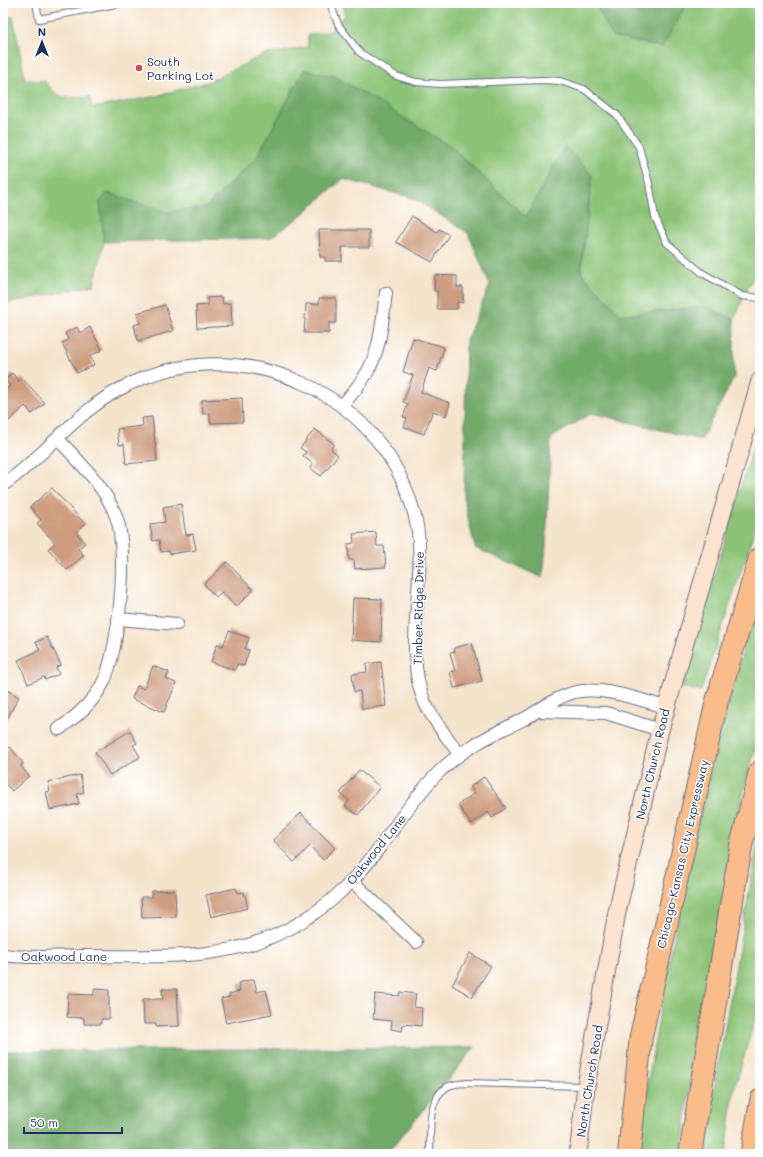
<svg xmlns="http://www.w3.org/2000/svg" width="763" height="1157" font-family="Mali,sans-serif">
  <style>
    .green { fill: #8cc377; stroke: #54796a }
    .forest { fill: #71a968; stroke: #466c63 }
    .building { fill: #ce9c7f }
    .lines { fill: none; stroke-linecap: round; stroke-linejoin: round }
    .lane-casing { stroke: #676e84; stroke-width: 8 }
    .street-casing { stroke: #676e84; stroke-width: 14 }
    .secondary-casing { stroke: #676e84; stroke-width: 19 }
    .primary-casing { stroke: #676e84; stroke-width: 21 }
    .highway-casing { stroke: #676e84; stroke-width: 24 }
    .lane { stroke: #fff; stroke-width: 6 }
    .street { stroke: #fff; stroke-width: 12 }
    .secondary { stroke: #fde4d0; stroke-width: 17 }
    .primary { stroke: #f9bc8a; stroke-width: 19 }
    .highway { stroke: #f9bc8a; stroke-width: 22 }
    .poi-dot { fill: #d1495b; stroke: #fff; stroke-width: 1.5 }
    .labels { text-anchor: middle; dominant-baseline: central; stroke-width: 3; stroke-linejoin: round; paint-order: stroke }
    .poi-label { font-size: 12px; fill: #1b2f5e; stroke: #fff; text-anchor: start }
    .street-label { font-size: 12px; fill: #1b2f5e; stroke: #fff }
  </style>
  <rect width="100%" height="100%" fill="#fff"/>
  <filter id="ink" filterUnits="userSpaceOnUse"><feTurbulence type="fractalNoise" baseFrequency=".025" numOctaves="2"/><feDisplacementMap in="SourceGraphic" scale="8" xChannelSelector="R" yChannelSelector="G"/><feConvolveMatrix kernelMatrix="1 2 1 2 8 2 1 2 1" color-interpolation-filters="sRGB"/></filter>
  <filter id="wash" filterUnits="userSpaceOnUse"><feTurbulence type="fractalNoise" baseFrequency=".012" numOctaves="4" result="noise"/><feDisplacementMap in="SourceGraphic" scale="16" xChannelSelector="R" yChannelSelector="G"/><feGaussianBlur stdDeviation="0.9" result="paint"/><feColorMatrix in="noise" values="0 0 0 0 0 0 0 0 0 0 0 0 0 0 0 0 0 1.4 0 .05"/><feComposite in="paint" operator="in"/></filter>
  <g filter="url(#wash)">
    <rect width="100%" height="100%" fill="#f5e4cc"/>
    <!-- green -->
    <path class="green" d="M 341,3 L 599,3 L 599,11 L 662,47 L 687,3 L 760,3 L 760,262 L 734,319 L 705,307 L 621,315 L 581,272 L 592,176 L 565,147 L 526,218 L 450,146 L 304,70 L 257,157 L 205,208 L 166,212 L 107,193 L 100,202 L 104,242 L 94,285 L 3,304 L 3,18 L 13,16 L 25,80 L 45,81 C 58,101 67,98 90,97 L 92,108 L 152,97 L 208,82 L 263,55 L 308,47 L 308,35 L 329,32 L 345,15 Z
      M 760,424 L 760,514 L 701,691 L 681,687 Z
      M 760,595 L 760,729 L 743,795 L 696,1036 L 681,1154 L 637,1154 C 665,967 702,775 760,595 Z
      M 760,831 L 760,1002 L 734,1090 L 726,1154 L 706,1154 L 711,1106 Z"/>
    <!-- forest -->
    <path class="forest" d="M 599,3 L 687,3 L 662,47 L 613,37 L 599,11 Z
      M 304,70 L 335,76 L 450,146 L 526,217 L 565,146 L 592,176 L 581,272 L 621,315 L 705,307 L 734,319 L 734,378 L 701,440 L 592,413 L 551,438 L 546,546 L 543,578 L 475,548 L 464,500 L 466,340 L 490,285 L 468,233 L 413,198 L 343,179 L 298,218 L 270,238 L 104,242 L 100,202 L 107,193 L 166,212 L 205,208 L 257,157 Z
      M 475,1047 L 387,1154 L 3,1154 L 3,1051 Z"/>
    <g id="blocks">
      <!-- building -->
      <path class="building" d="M 412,216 L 437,232 L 439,229 L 449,235 L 432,262 L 396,242 Z
        M 319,230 L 369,230 L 369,247 L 342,247 L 342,261 L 325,261 L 325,257 L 320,257 Z
        M 435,275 L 457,276 L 457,287 L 463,287 L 463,303 L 457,302 L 457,309 L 437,309 L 437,291 L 434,291 Z
        M 222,297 L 223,304 L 231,303 L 232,326 L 197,328 L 196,306 L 208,305 L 207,298 Z
        M 319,298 L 336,298 L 336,323 L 329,323 L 329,333 L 304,333 L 306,304 L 319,304 Z
        M 165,305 L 173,331 L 138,341 L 134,325 L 140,323 L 137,313 Z
        M 77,327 L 80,333 L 90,327 L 102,350 L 90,356 L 94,365 L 77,373 L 62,343 L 68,340 L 65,333 Z
        M 413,338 L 444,347 L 437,371 L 429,368 L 421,392 L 450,403 L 446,416 L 433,411 L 424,434 L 404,427 L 407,418 L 403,417 L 408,404 L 403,402 L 413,375 L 403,372 Z
        M 12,373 L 19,381 L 22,378 L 45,403 L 32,414 L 25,406 L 9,421 L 3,415 L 3,392 L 10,386 L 5,380 Z
        M 242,398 L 243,422 L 210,423 L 210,413 L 203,414 L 202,400 Z
        M 152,417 L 157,461 L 126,464 L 124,444 L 119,445 L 117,429 L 143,426 L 142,418 Z
        M 315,429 L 334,444 L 331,449 L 338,455 L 321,476 L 310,468 L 313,464 L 303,456 L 306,452 L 300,448 Z
        M 52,488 L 85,524 L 76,532 L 85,543 L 78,549 L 84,555 L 67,570 L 48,549 L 55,543 L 37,523 L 41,520 L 30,507 Z
        M 181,504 L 186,535 L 193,534 L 196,550 L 170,554 L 169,551 L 161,552 L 159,540 L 153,541 L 150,524 L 165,522 L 163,507 Z
        M 376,532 L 377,546 L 384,546 L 386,567 L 355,569 L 354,560 L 349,560 L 348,544 L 354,543 L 353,534 Z
        M 227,562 L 253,590 L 236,607 L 222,592 L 216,597 L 204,584 Z
        M 353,598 L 382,599 L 381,642 L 351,640 Z
        M 229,631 L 249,638 L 245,649 L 249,650 L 244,666 L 237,664 L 235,670 L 211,662 L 217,644 L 223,646 Z
        M 47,637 L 61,665 L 56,667 L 59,674 L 45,680 L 44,677 L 28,684 L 18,660 L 40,650 L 36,642 Z
        M 472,643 L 482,681 L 454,688 L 450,672 L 455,671 L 450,653 L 455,652 L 454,648 Z
        M 381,662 L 386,706 L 362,709 L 360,691 L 354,692 L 352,674 L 367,672 L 366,664 Z
        M 153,666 L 169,672 L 166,679 L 176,683 L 164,712 L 132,699 L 137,686 L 144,689 Z
        M 3,688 L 19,697 L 3,726 Z
        M 130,731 L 137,743 L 133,745 L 140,757 L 110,775 L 95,752 Z
        M 10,747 L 23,763 L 21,766 L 29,776 L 12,791 L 3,781 L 3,753 Z
        M 359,770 L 380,787 L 358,815 L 345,806 L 349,801 L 340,793 Z
        M 80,775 L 84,792 L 77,794 L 79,804 L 50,810 L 46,792 L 50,791 L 48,782 Z
        M 484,777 L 506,808 L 492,818 L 488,812 L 471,824 L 458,805 L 475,793 L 470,787 Z
        M 301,813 L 335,848 L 323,860 L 310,846 L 294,862 L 273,840 Z
        M 236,888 L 238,893 L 244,892 L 248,908 L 211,917 L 206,895 Z
        M 175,890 L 176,917 L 142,918 L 141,897 L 152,897 L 152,891 Z
        M 470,953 L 491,966 L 472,997 L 452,985 Z
        M 254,979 L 257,992 L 266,990 L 272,1014 L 226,1023 L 221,999 L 230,997 L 229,994 L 240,991 L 238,983 Z
        M 94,989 L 109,990 L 109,1019 L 101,1019 L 101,1024 L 84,1024 L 84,1018 L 67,1017 L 68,994 L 94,995 Z
        M 162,989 L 177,989 L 179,1026 L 156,1027 L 156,1024 L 144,1024 L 143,999 L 163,999 Z
        M 400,992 L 416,994 L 414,1007 L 422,1008 L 421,1026 L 403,1024 L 402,1031 L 391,1029 L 392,1021 L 373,1019 L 375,994 L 399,996 Z"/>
    </g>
  </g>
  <g filter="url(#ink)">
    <use href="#blocks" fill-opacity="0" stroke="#676e84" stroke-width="1"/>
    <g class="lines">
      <!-- lane casing -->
      <g class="lane-casing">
        <path id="lane" d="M 36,3 L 39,19 L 121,3
          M 330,3 L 338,24 L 359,52 L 396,76 L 416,82 L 440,84 L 543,80 L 560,81 L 584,89 L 617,115 L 639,147 L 649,183 L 655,217 L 667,243 L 701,272 L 742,296 L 760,298
          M 430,1154 C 431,1134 426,1099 447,1087 C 452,1084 459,1084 465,1083 L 584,1086"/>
      </g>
      <!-- street casing -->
      <g class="street-casing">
        <path id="street" d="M 342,406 C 350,396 358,387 365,376 C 381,351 382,322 386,293
          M 58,439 C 80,463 104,485 116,516 C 129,550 119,651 103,683 C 93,703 76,717 59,729
          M 3,485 C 45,456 75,413 120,389 C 238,324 391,393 417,526 C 427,583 402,651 425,703 C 434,722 448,738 460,755
          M 118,619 L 177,624
          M 539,711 L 606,713 L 660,730
          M 352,881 L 416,942
          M 3,955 C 30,959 60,956 87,956 C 158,956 232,962 296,925 C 320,911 342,893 360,872 C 387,841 407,805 436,775 C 460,750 491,735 522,720 C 539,711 557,696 576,692 C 603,686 640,700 666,707"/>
      </g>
      <!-- secondary casing -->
      <g class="secondary-casing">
        <path id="secondary" d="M 578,1154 L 586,1086 L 617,912 L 660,730 L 760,381"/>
      </g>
      <!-- primary casing -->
      <g class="primary-casing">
        <path id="primary" d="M 750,1154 L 760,1099"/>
      </g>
      <!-- highway casing -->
      <g class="highway-casing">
        <path id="highway" d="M 629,1154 L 641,1036 L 717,701 L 760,558
          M 690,1154 L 741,846 L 760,772"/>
      </g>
      <!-- lane -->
      <use href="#lane" class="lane"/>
      <!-- street -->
      <use href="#street" class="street"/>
      <!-- secondary -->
      <use href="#secondary" class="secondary"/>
      <!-- primary -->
      <use href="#primary" class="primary"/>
      <!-- highway -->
      <use href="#highway" class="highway"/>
    </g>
  </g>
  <!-- markers -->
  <circle class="poi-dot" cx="139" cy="68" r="4"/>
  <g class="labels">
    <!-- poi labels -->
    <g class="poi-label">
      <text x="147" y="61">South<tspan x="147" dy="14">Parking Lot</tspan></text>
    </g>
    <!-- street labels -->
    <g class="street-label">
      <text transform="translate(418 608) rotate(-89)">Timber Ridge Drive</text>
      <text transform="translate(652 764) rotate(-77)">North Church Road</text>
      <text transform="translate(376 849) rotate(-51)">Oakwood Lane</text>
      <text transform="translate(682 854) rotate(-77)">Chicago-Kansas City Expressway</text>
      <text x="64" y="956">Oakwood Lane</text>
      <text transform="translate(589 1081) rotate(-81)">North Church Road</text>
    </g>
  </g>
  <!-- margin -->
  <rect width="763" height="1157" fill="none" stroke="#fff" stroke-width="16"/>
  <!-- north arrow -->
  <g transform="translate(42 42)" stroke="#ffffff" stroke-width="3" paint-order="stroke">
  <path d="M0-3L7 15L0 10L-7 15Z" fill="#1b2f5e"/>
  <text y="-6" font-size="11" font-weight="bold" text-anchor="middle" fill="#1b2f5e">N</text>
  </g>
  <!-- scale -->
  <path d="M24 1127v6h98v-6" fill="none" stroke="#1b2f5e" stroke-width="2"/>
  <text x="30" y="1127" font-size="12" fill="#1b2f5e" stroke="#ffffff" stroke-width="3" paint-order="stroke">50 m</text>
</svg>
